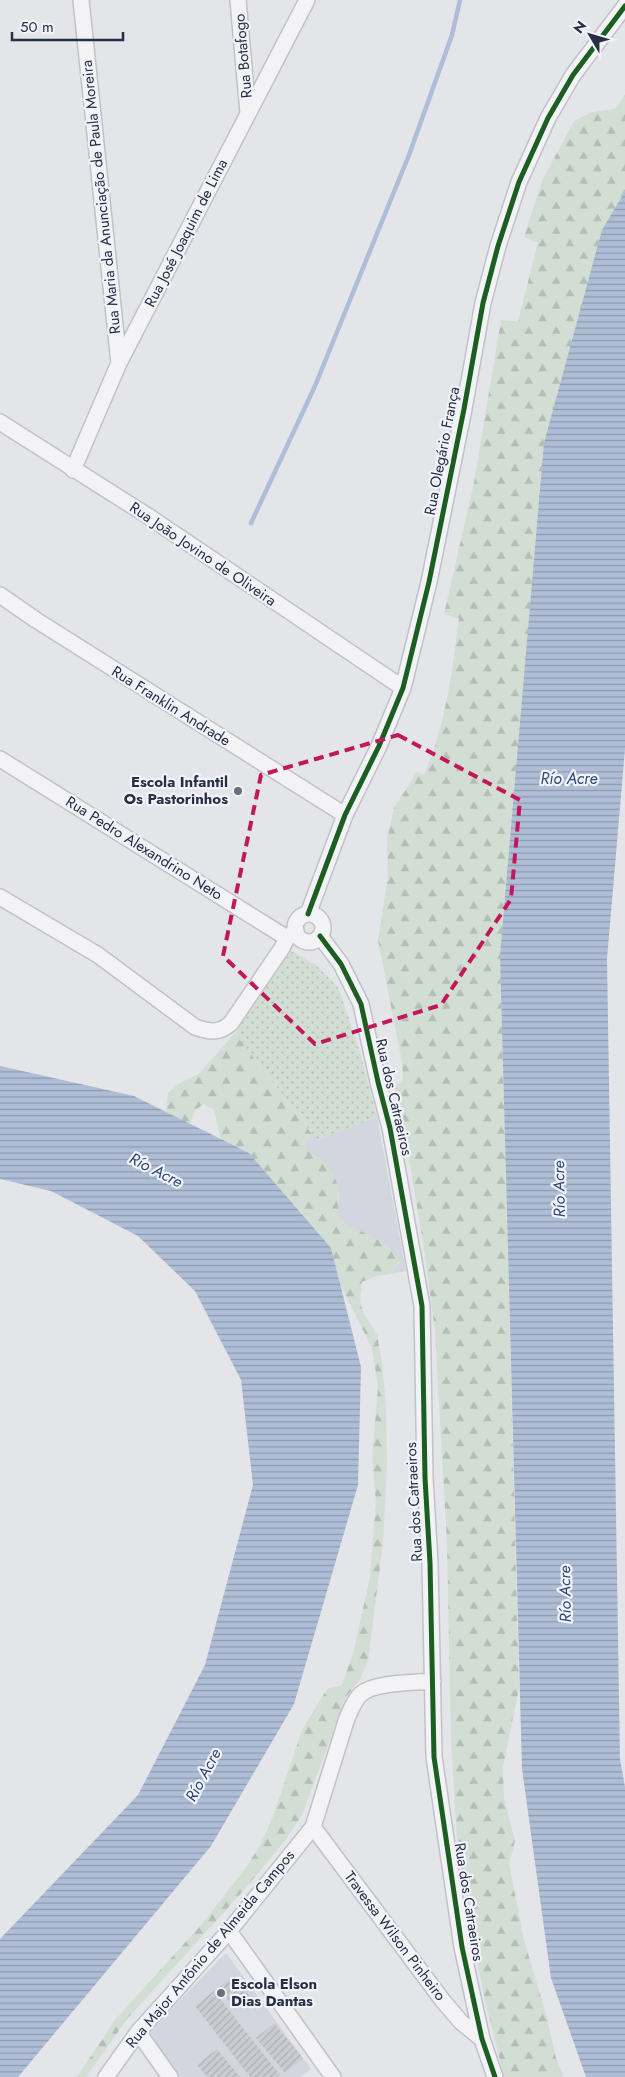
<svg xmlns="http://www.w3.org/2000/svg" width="625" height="2077" font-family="Jost,sans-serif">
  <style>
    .built { fill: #d3d6de }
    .forest { fill: url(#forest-firs) }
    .park { fill: url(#park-dots) }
    .water { fill: url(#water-rules) }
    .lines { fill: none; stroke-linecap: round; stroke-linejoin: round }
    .stream { stroke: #afbdd6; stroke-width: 4.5 }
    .building { fill: url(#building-hatch) }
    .street-casing { stroke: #c0c2c7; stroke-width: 18 }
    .street { stroke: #f3f3f5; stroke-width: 15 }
    .cycleway-casing { stroke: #f1f3f8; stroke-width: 8 }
    .cycleway { stroke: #1b5e20; stroke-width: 5 }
    .marked { fill: none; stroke: #c2185b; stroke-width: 4; stroke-dasharray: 10 6; stroke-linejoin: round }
    .poi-dot { fill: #696f7e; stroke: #f1f3f8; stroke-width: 2 }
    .labels { text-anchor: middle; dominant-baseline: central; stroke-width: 4.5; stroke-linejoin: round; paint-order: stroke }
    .street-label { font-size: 15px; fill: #282f45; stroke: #f1f3f8 }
    .poi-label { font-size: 15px; font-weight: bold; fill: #282f45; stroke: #f1f3f8; text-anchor: end }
    .water-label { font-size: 16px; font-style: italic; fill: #2e477c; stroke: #f1f3f8 }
  </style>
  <defs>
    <pattern id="forest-firs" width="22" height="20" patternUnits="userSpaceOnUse" patternTransform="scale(1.25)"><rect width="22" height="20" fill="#d2ddd3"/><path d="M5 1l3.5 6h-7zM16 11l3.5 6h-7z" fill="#b4beb6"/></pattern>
    <pattern id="park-dots" width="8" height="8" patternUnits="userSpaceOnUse" patternTransform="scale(1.25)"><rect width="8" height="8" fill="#d2ddd3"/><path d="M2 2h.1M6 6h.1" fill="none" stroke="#b4beb6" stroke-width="1.8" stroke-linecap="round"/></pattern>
    <pattern id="water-rules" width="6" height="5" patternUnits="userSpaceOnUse" patternTransform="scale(1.25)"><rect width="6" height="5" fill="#afbdd6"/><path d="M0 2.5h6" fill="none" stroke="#8e9aaf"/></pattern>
    <pattern id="building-hatch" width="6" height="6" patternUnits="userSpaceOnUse" patternTransform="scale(1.25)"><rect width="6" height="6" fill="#caccd1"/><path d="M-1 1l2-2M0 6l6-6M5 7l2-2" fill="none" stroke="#aeb0b5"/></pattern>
  </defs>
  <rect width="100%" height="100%" fill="#e3e5e9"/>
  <!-- built -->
  <path class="built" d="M 377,1117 L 406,1271 L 391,1274 L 400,1262 L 381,1241 L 347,1225 L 338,1217 L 339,1193 L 323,1161 L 308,1152 L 304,1145 L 312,1134 L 317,1140 Z
    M 226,1953 L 311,2069 L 300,2077 L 180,2077 L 148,2033 Z"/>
  <!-- forest -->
  <path class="forest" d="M 625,95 L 625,191 L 602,230 L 500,956 L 519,1688 L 503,1767 L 504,1798 L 515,1841 L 509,1864 L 524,1940 L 546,2014 L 556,2058 L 564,2077 L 504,2077 L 485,2000 L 469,1921 L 457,1837 L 451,1740 L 447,1543 L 435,1331 L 425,1255 L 407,1147 L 394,1087 L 403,1081 L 402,1062 L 378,940 L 388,876 L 387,839 L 394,808 L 417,772 L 424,775 C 446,724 452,673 459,618 L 444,614 L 474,483 L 501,320 L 518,322 L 538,242 L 524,237 L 542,181 L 574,121 L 592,112 L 615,109 Z
    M 235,1033 L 312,1134 L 304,1145 C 309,1153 316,1155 322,1161 C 341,1177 339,1195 338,1217 C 360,1236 386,1235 400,1261 L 391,1274 L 376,1276 L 362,1282 L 360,1301 L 363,1312 L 377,1335 L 382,1362 L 386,1408 L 387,1464 L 383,1543 L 368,1661 L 359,1681 L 346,1697 L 302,1815 L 284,1842 L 244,1890 L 127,2019 L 86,2077 L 77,2077 L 115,2020 L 202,1924 L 245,1869 L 261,1844 L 274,1814 L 302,1730 L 327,1689 L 342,1685 L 354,1650 L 370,1577 L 376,1501 L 372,1458 L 378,1387 L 372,1348 L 340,1284 L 331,1248 L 249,1153 L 221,1139 L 214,1110 L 204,1104 L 195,1110 L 190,1124 L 166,1112 L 168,1093 L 180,1083 L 199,1074 Z"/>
  <!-- park -->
  <path class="park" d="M 291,951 L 317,966 L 338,987 L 359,1049 L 377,1117 L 317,1140 L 235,1033 Z"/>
  <!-- water -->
  <path class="water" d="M 625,191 L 625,749 L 607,959 L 620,1759 L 625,1787 L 625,2077 L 586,2077 L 551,1978 L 522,1769 L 500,956 L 544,443 L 602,230 Z
    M 0,1066 L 134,1096 L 249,1153 L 331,1248 L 361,1367 L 358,1485 L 294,1704 L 211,1846 L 18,2077 L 0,2077 L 0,1939 L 138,1795 L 205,1665 L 253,1485 L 241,1380 L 195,1291 L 138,1236 L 51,1191 L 0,1179 Z"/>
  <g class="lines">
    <!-- stream -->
    <path class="stream" d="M 251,523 L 315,386 L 409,155 L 452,35 L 460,0"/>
  </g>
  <!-- building -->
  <path class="building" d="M 235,1975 L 251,1998 L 235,2010 L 219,1987 Z
    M 214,1991 L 280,2075 L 277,2077 L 250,2077 L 195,2006 Z
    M 274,2023 L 303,2058 L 285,2073 L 256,2038 Z
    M 217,2049 L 240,2077 L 207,2077 L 197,2065 Z"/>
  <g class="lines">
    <!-- street casing -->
    <g class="street-casing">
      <path id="street" d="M 81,0 L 119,363
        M 238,0 L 248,113
        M 0,422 L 148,516 L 403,688
        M 73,470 L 119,363 L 307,0
        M 0,595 L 36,620 L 345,815
        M 0,759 L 287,938
        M 0,897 L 98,955 L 195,1027 C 209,1032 219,1034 231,1023 L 282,948 L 287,938 L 296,930
        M 308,914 L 345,815 L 379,746 L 403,688 L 429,582 L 464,409 L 483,303 L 498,246 L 519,182 L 548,118 L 573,75 L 625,6
        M295 928a14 14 0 1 1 28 0a14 14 0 1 1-28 0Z
        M 320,936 L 341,964 L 361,1004 L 378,1082 L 390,1128 L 422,1306 L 425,1478 L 430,1563 L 434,1757 L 462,1947 L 482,2039 L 495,2077
        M 313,1827 L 443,2001 L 461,2022 L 482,2039
        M 229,1931 L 333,2077
        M 138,2032 L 170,2077
        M 106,2077 L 138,2032 L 229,1931 L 313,1827 L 347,1718 C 351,1710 354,1700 361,1694 C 375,1682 414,1683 433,1681"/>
    </g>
    <!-- street -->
    <use href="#street" class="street"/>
    <!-- cycleway casing -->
    <g class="cycleway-casing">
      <path id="cycleway" d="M 308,914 L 345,815 L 379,746 L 403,688 L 429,582 L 464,409 L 483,303 L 498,246 L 519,182 L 548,118 L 573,75 L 625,6
        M 320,936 L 341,964 L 361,1004 L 378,1082 L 390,1128 L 422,1306 L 425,1478 L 430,1563 L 434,1757 L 462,1947 L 482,2039 L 495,2077"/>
    </g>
    <!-- cycleway -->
    <use href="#cycleway" class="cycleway"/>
  </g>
  <!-- marked area -->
  <path class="marked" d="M 398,735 L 520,800 L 511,899 L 441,1005 L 315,1044 L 223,956 L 261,775 Z"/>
  <!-- markers -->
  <g class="poi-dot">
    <circle cx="238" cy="791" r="5"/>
    <circle cx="221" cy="1993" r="5"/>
  </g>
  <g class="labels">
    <!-- street labels -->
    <g class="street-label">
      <text transform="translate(243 56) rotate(-95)">Rua Botafogo</text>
      <text transform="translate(101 197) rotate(-96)">Rua Maria da Anunciação de Paula Moreira</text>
      <text transform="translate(186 233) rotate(-63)">Rua José Joaquim de Lima</text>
      <text transform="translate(442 451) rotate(-79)">Rua Olegário França</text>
      <text transform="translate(203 554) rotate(34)">Rua João Jovino de Oliveira</text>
      <text transform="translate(171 706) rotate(32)">Rua Franklin Andrade</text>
      <text transform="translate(144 848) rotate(32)">Rua Pedro Alexandrino Neto</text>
      <text transform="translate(394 1097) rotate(77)">Rua dos Catraeiros</text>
      <text transform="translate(414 1502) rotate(-93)">Rua dos Catraeiros</text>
      <text transform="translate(469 1902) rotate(81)">Rua dos Catraeiros</text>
      <text transform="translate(395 1936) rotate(53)">Travessa Wilson Pinheiro</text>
      <text transform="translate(210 1949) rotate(-50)">Rua Major Antônio de Almeida Campos</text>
    </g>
    <!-- poi labels -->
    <g class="poi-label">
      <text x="228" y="782">Escola Infantil<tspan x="228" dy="17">Os Pastorinhos</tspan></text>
      <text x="231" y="1984" text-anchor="start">Escola Elson<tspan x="231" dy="17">Dias Dantas</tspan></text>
    </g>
    <!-- water labels -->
    <g class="water-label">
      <text x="569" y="778">Río Acre</text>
      <text transform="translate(156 1170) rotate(27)">Río Acre</text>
      <text transform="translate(559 1189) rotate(-91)">Río Acre</text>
      <text transform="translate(565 1594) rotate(-91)">Río Acre</text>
      <text transform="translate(203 1775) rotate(-62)">Río Acre</text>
    </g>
  </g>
  <!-- north arrow -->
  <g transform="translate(590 35) rotate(308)" stroke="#f1f3f8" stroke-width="4" paint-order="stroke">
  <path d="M0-4L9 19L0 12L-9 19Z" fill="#282f45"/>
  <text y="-8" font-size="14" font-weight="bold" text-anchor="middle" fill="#282f45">N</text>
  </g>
  <!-- scale -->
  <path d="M12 32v8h111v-8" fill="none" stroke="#282f45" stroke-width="2.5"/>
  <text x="20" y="32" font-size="15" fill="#282f45" stroke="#f1f3f8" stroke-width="4" paint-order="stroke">50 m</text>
</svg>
